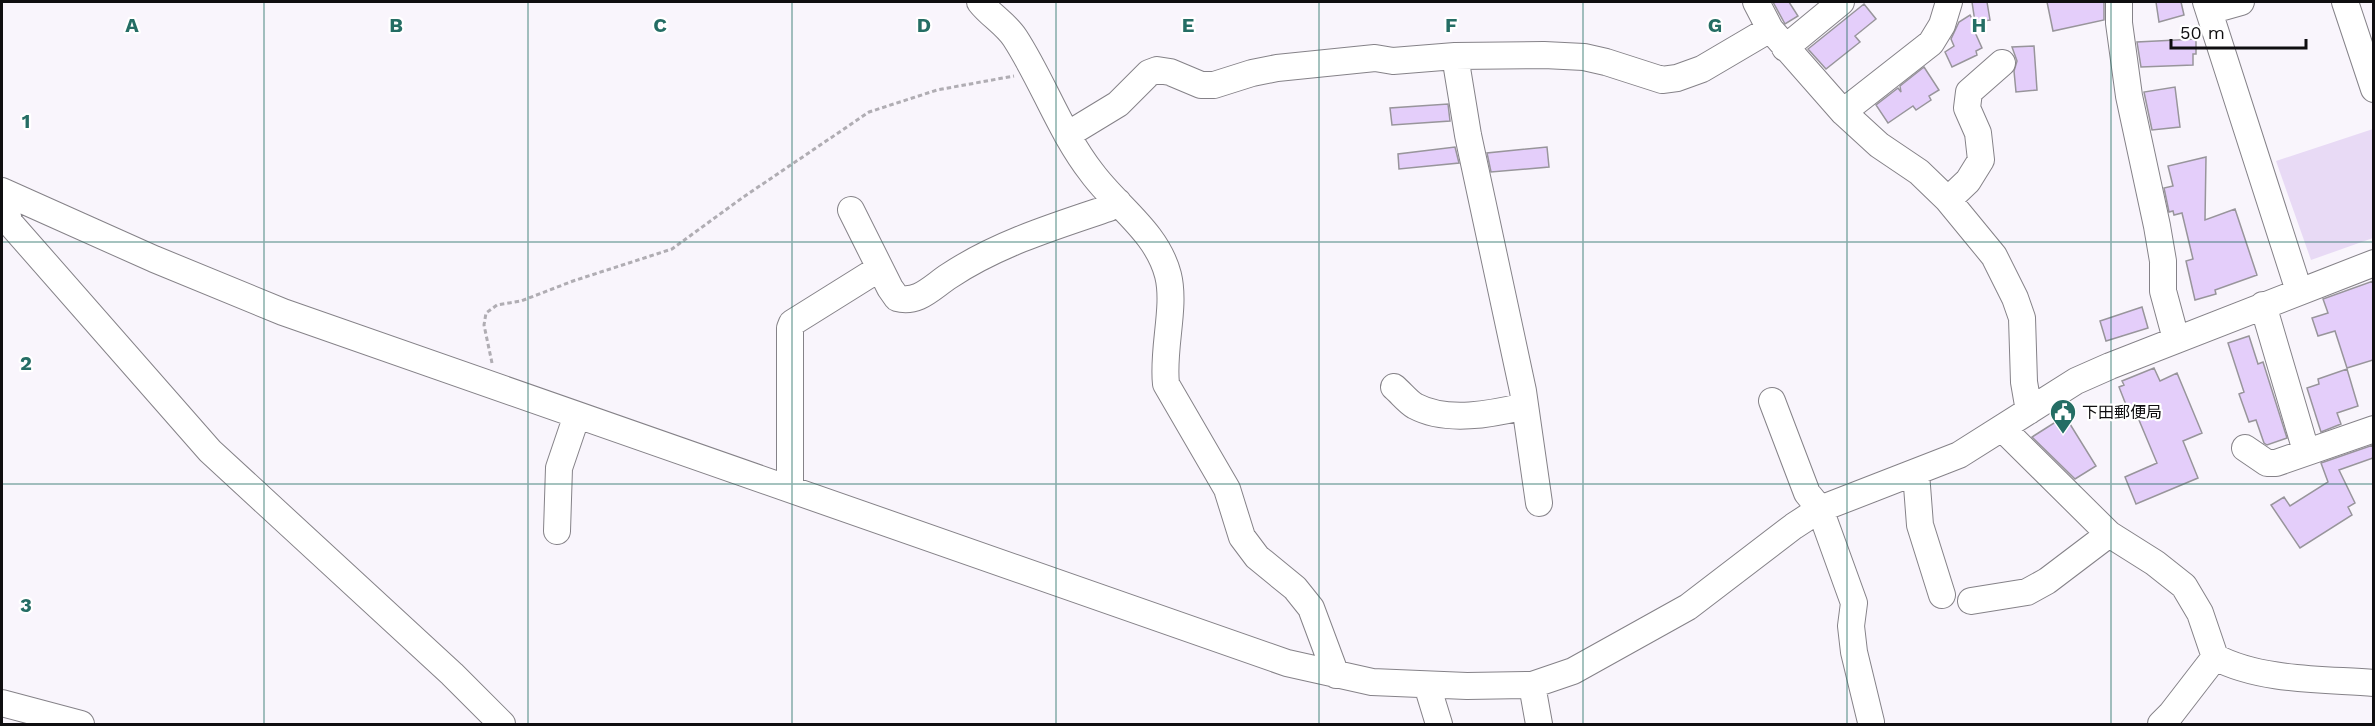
<svg xmlns="http://www.w3.org/2000/svg" width="2375" height="726" font-family="'Work Sans','Noto Sans JP',sans-serif">
  <style>
    .green { fill: #e8daf5 }
    .building { fill: #e4cefa; stroke: #98959b; stroke-width: 1.5 }
    .lines { fill: none; stroke-linecap: round; stroke-linejoin: round }
    .minor-casing { stroke: #858288; stroke-width: 28 }
    .path { stroke: #b0adb3; stroke-width: 3; stroke-dasharray: 4.5 3; stroke-linecap: butt }
    .minor { stroke: #fff; stroke-width: 26 }
    .grid { fill: none; stroke: #246d64; stroke-width: 1.5; stroke-opacity: 0.55 }
    .labels { text-anchor: middle; dominant-baseline: central; stroke-width: 4.5; stroke-linejoin: round; paint-order: stroke }
    .poi-label { font-size: 16px; fill: #0f0e10; stroke: #fff; text-anchor: start }
    .grid-label { font-size: 20px; text-anchor: middle; font-weight: bold; fill: #246d64; stroke: #fff; stroke-width: 4.5; stroke-linejoin: round; paint-order: stroke }
  </style>
  <rect width="100%" height="100%" fill="#f9f5fc"/>
  <!-- green -->
  <path class="green" d="M 2373,129 L 2373,238 L 2311,260 L 2276,161 Z"/>
  <!-- building -->
  <path class="building" d="M 1773,2 L 1789,2 L 1798,16 L 1785,24 Z
    M 1972,2 L 1987,2 L 1990,20 L 1975,22 Z
    M 2047,2 L 2104,2 L 2104,20 L 2053,31 Z
    M 2156,2 L 2181,2 L 2184,15 L 2159,22 Z
    M 1864,4 L 1876,19 L 1855,36 L 1860,42 L 1826,69 L 1808,49 Z
    M 1970,15 L 1977,28 L 1974,30 L 1982,48 L 1976,51 L 1977,55 L 1952,67 L 1945,52 L 1954,46 L 1951,39 L 1959,22 Z
    M 2196,39 L 2196,54 L 2193,54 L 2193,65 L 2141,67 L 2137,42 Z
    M 2034,46 L 2037,90 L 2016,92 L 2014,71 L 2017,61 L 2012,47 Z
    M 1924,67 L 1939,90 L 1929,96 L 1931,100 L 1916,110 L 1913,106 L 1888,123 L 1876,105 L 1898,88 L 1901,92 L 1900,86 Z
    M 2175,87 L 2180,127 L 2152,130 L 2144,92 Z
    M 1448,104 L 1450,121 L 1392,125 L 1390,108 Z
    M 1455,147 L 1459,163 L 1399,169 L 1398,154 Z
    M 1547,147 L 1549,167 L 1491,172 L 1487,153 Z
    M 2206,157 L 2205,220 L 2235,209 L 2257,275 L 2215,290 L 2216,294 L 2195,300 L 2186,261 L 2193,259 L 2182,213 L 2174,215 L 2173,211 L 2169,212 L 2164,188 L 2173,186 L 2168,166 Z
    M 2373,281 L 2373,360 L 2347,368 L 2335,331 L 2318,336 L 2312,318 L 2328,313 L 2323,299 Z
    M 2142,307 L 2148,328 L 2106,341 L 2100,321 Z
    M 2249,336 L 2258,364 L 2263,362 L 2287,438 L 2267,445 L 2264,443 L 2256,420 L 2249,422 L 2239,394 L 2244,392 L 2228,343 Z
    M 2154,368 L 2160,381 L 2177,373 L 2202,433 L 2183,441 L 2198,478 L 2136,504 L 2125,477 L 2157,463 L 2136,413 L 2130,415 L 2119,387 L 2124,385 L 2122,381 Z
    M 2347,369 L 2358,406 L 2337,413 L 2341,424 L 2321,432 L 2307,388 L 2319,384 L 2318,379 Z
    M 2065,416 L 2096,466 L 2075,479 L 2032,437 Z
    M 2373,445 L 2373,458 L 2339,470 L 2355,503 L 2348,507 L 2352,515 L 2300,548 L 2271,505 L 2284,497 L 2290,506 L 2328,482 L 2321,463 Z"/>
  <g class="lines">
    <!-- minor casing -->
    <g class="minor-casing">
      <path id="minor" d="M 980,2 C 990,15 1006,24 1015,38 C 1043,81 1060,132 1092,173 C 1117,207 1157,232 1168,275 C 1176,307 1162,349 1166,384 L 1227,489 L 1242,537 L 1257,557 L 1295,588 L 1311,608 L 1336,675
        M 1756,2 L 1770,29 L 1843,112 L 1879,145 L 1919,172 L 1948,200 L 1994,256 L 2015,298 L 2022,318 L 2024,382 L 2029,411
        M 2119,2 L 2119,23 L 2129,96 L 2157,226 L 2163,261 L 2163,291 L 2176,339
        M 2206,2 L 2299,291
        M 2345,2 L 2374,89
        M 2209,11 L 2241,2
        M 1785,48 L 1841,2
        M 1455,56 L 1468,135 L 1523,391 L 1539,503
        M 1843,112 L 1931,43 L 1942,25 L 1949,2
        M 1067,135 L 1118,104 L 1149,73 L 1157,70 L 1170,72 L 1201,85 L 1214,85 L 1252,73 L 1277,68 L 1375,58 L 1393,61 L 1455,56 L 1544,55 L 1584,57 L 1606,62 L 1662,80 L 1677,78 L 1702,69 L 1770,29
        M 2,191 L 154,259 L 283,312 L 1287,663 L 1372,682 L 1467,686 L 1532,685 L 1573,671 L 1688,607 L 1794,526 L 1820,509 L 1959,455 L 2076,381 L 2110,366 L 2374,263
        M 3,192 L 9,222 L 210,451 L 452,674 L 502,724
        M 1948,200 L 1968,181 L 1981,160 L 1978,133 L 1967,108 L 1969,92 L 2002,63
        M 851,210 L 890,288 L 897,298 C 918,304 932,287 949,276 C 997,244 1055,226 1109,208 L 1118,202
        M 2263,305 L 2306,451
        M 1394,387 C 1401,393 1408,402 1415,406 C 1447,423 1492,414 1525,406
        M 1772,401 L 1807,493 L 1820,509 L 1854,603 L 1851,626 L 1854,652 L 1871,722
        M 2002,428 L 2109,534 L 2155,563 L 2184,586 L 2200,613 L 2215,657 C 2260,681 2323,679 2374,683
        M 2245,448 L 2267,463 L 2276,463 L 2374,429
        M 1916,473 L 1920,525 L 1942,595
        M 790,489 L 790,328 L 792,323 L 880,268
        M 557,531 L 559,468 L 577,415
        M 1971,601 L 2027,592 L 2047,581 L 2109,534
        M 1427,685 L 1439,724
        M 1532,685 L 1539,724
        M 2,703 L 81,724
        M 2161,724 L 2171,714 L 2215,657"/>
    </g>
    <!-- path -->
    <path class="path" d="M 492,363 L 484,325 L 486,313 L 497,305 L 521,301 L 573,281 L 672,249 L 742,198 L 869,112 L 937,90 L 1014,76"/>
    <!-- minor -->
    <use href="#minor" class="minor"/>
  </g>
  <!-- grid -->
  <path class="grid" d="M 264,2 L 264,724M 528,2 L 528,724M 792,2 L 792,724M 1056,2 L 1056,724M 1319,2 L 1319,724M 1583,2 L 1583,724M 1847,2 L 1847,724M 2111,2 L 2111,724M 2,242 L 2374,242M 2,484 L 2374,484"/>
  <!-- icons -->
  <defs>
    <g id="civic-pin" transform="scale(1.35)"><path d="M0 17L-7.5 6A9.5 9.5 0 1 1 7.5 6Z" fill="#246d64" stroke="#fff"/><path d="M-.6-6.5H3V-4.5H.6V-3L4-1V1h2V6H-6V1h2V-1L-.6-3ZM-1.2 2.5V6h2.4V2.5Z" fill="#fff"/></g>
  </defs>
  <g fill-rule="evenodd">
    <use href="#civic-pin" x="2063" y="412"/>
  </g>
  <g class="labels">
    <!-- poi labels -->
    <g class="poi-label">
      <text x="2082" y="412">下田郵便局</text>
    </g>
  </g>
  <g class="grid-label">
    <text x="132" y="32">A</text>
    <text x="396" y="32">B</text>
    <text x="660" y="32">C</text>
    <text x="924" y="32">D</text>
    <text x="1188" y="32">E</text>
    <text x="1451" y="32">F</text>
    <text x="1715" y="32">G</text>
    <text x="1979" y="32">H</text>
    <text x="26" y="128">1</text>
    <text x="26" y="370">2</text>
    <text x="26" y="612">3</text>
  </g>
  <!-- border -->
  <rect width="2375" height="726" fill="none" stroke="#0f0e10" stroke-width="6"/>
  <!-- scale -->
  <path d="M2171 39v9h135v-9" fill="none" stroke="#0f0e10" stroke-width="3"/>
  <text x="2180" y="39" font-size="18" fill="#0f0e10" stroke="#ffffff" stroke-width="4.5" paint-order="stroke">50 m</text>
</svg>
